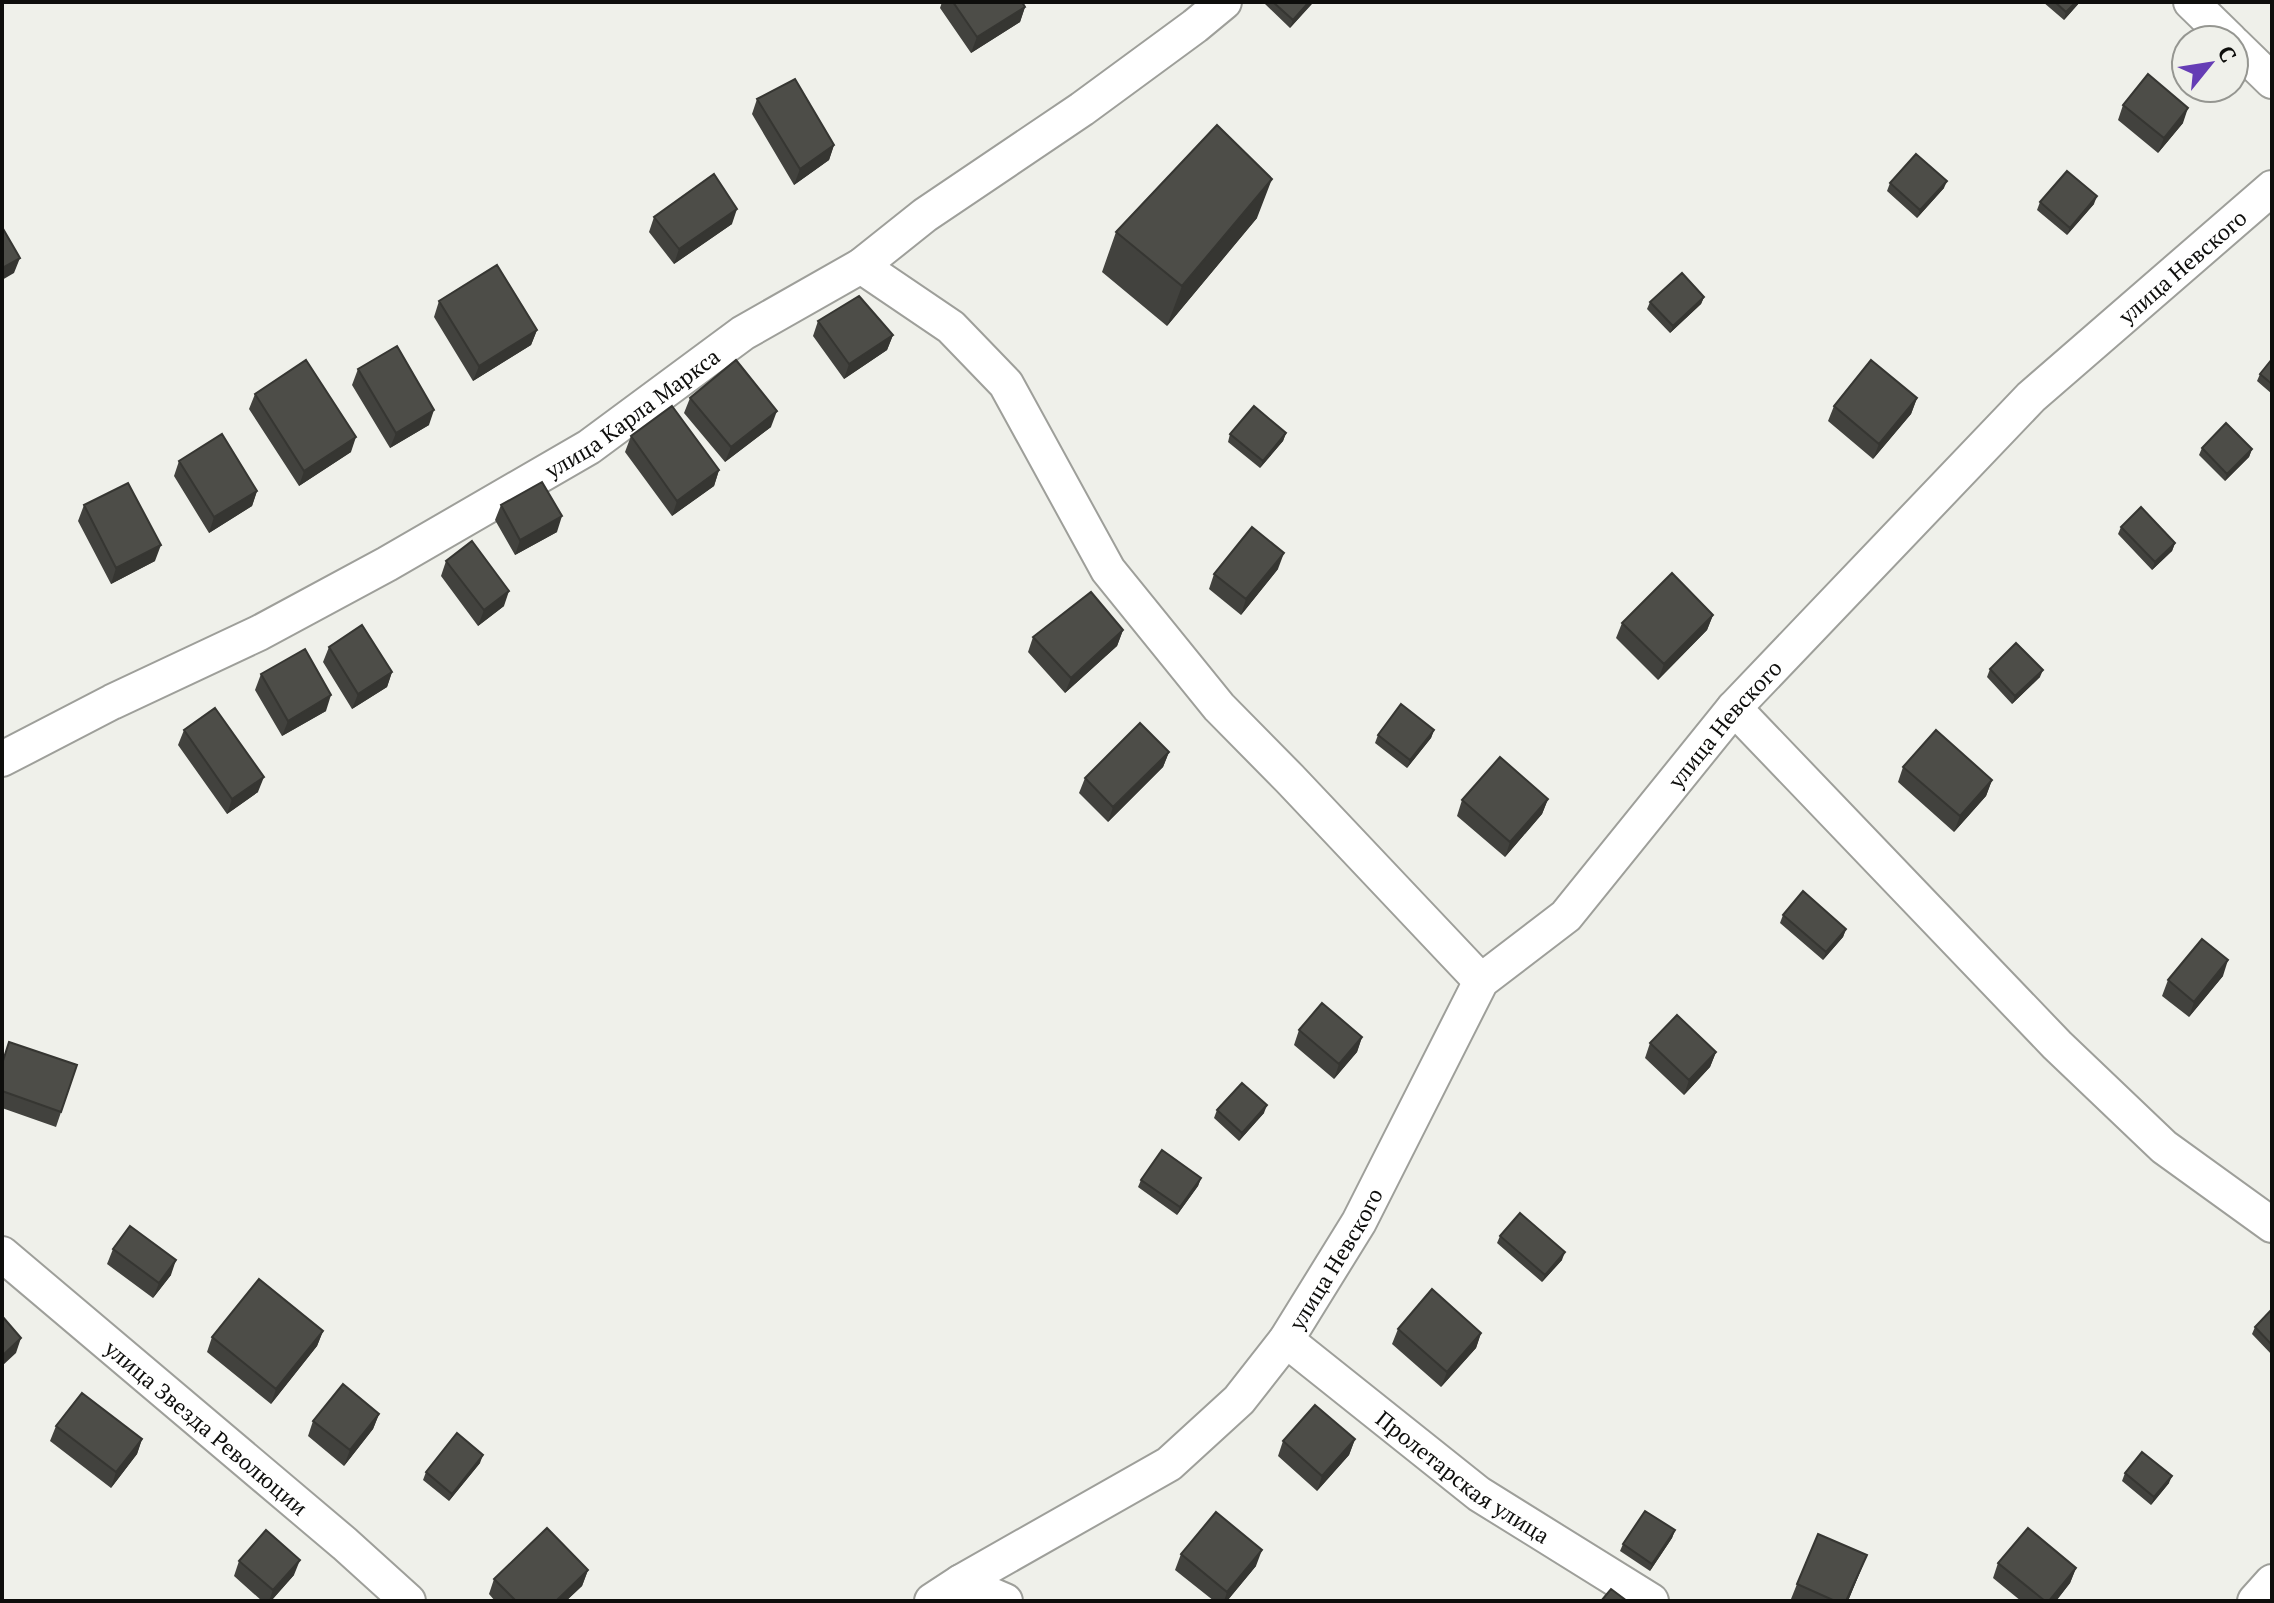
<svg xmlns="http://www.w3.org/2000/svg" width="2274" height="1603" font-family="'PT Serif',serif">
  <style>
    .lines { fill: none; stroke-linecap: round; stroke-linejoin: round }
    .minor-casing { stroke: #9e9f9a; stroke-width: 38 }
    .minor { stroke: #fff; stroke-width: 34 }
    .wall { fill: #42423e }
    .shaded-wall { fill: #363632 }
    .building { fill: #4d4d48; stroke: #363632; stroke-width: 2 }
    .labels { text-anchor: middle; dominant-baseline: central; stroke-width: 8; stroke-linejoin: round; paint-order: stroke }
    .street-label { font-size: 22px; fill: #0e0e0c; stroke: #eff0ea }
  </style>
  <rect width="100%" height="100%" fill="#eff0ea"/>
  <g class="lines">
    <!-- minor casing -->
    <g class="minor-casing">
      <g id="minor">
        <path d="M 2191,2 L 2230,40"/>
        <path d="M 2234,44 L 2272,81"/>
        <path d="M 861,266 L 951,327 L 1006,384 L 1108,570 L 1219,707 L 1290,779 L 1481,981"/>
        <path d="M 1734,708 L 2057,1045 L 2164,1147 L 2272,1225"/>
        <path id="s1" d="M 2,759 L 112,702 L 259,633 L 387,564 L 589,447 L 743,333 L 861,266 L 925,215 L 1082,109 L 1195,26 L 1224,2"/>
        <path id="s2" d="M 2,1254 L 345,1544 L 408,1601"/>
        <path id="s3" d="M 1286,1340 L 1479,1494 L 1651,1601"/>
        <path d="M 961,1582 L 1005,1601"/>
        <path id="s4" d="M 932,1601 L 961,1582 L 1169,1464 L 1239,1400 L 1286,1340 L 1359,1222 L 1481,981 L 1566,916 L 1734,708 L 2031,397 L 2272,188"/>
        <path d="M 2255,1601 L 2272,1582"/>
      </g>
    </g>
    <!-- minor -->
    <use href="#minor" class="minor"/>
  </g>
  <!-- wall -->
  <path class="wall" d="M 942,2 L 1022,2 L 1025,7 L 1020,22 L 971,53 L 940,8 Z
    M 1265,2 L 1313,2 L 1290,28 L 1265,4 Z
    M 2043,2 L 2080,2 L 2064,20 Z
    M 757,99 L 834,145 L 829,160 L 794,185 L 752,114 Z
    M 2123,105 L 2183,123 L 2158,153 L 2118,120 Z
    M 1890,183 L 1944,188 L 1917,218 L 1887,191 Z
    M 2040,202 L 2094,204 L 2067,235 L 2037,210 Z
    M 654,217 L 732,224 L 674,264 L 649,232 Z
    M 1257,218 L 1167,326 L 1102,272 L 1116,232 Z
    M 1704,297 L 1701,304 L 1670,333 L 1647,309 L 1650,302 Z
    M 439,301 L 537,330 L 531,345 L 473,381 L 434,317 Z
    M 818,321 L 893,335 L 887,350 L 844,379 L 813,336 Z
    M 2272,359 L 2272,394 L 2257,381 L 2260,374 Z
    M 358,369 L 429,425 L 390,448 L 352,385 Z
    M 255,394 L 351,452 L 299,486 L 249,409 Z
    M 690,398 L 771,427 L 725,462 L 684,413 Z
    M 1917,398 L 1911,414 L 1873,459 L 1828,421 L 1834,406 Z
    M 1286,433 L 1283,441 L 1260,468 L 1228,442 L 1230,434 Z
    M 631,436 L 719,470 L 714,486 L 672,516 L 625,452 Z
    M 2202,448 L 2252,449 L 2249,457 L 2225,481 L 2199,455 Z
    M 179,461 L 257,491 L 252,506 L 209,533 L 174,476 Z
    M 84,505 L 155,561 L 111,584 L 78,521 Z
    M 501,505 L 557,532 L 515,555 L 495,520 Z
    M 2121,527 L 2175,543 L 2172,551 L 2152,570 L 2118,534 Z
    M 446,561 L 504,606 L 478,626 L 441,576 Z
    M 1278,569 L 1241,615 L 1209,589 L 1214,574 Z
    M 1713,615 L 1707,630 L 1658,680 L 1616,638 L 1622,623 Z
    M 1123,630 L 1117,646 L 1065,693 L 1028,652 L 1033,637 Z
    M 329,647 L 392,672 L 387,687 L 352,709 L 323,662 Z
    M 1990,669 L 2040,677 L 2012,704 L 1987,677 Z
    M 261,674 L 326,711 L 282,736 L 255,690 Z
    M 184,730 L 258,792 L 227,814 L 178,745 Z
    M 1434,730 L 1431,738 L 1407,768 L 1375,743 L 1378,735 Z
    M 1169,752 L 1163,767 L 1108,822 L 1079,793 L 1085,778 Z
    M 1903,767 L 1992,780 L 1986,796 L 1954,832 L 1898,782 Z
    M 1548,799 L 1542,814 L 1505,857 L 1457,816 L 1462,800 Z
    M 1783,915 L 1846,929 L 1843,937 L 1823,960 L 1780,923 Z
    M 2223,976 L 2189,1017 L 2162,996 L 2168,980 Z
    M 1299,1030 L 1362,1037 L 1357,1052 L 1334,1079 L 1294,1045 Z
    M 1650,1043 L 1716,1052 L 1710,1067 L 1684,1095 L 1645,1058 Z
    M 2,1063 L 77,1065 L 56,1127 L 2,1108 Z
    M 1217,1110 L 1264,1113 L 1239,1141 L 1214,1118 Z
    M 1201,1178 L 1198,1186 L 1177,1215 L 1138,1187 L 1141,1180 Z
    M 1500,1236 L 1562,1260 L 1542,1282 L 1497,1243 Z
    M 113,1249 L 171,1275 L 153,1298 L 107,1264 Z
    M 2272,1309 L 2272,1355 L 2252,1334 L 2255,1327 Z
    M 1398,1329 L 1481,1333 L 1476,1348 L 1441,1387 L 1392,1344 Z
    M 323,1331 L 317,1346 L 271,1404 L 207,1352 L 212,1337 Z
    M 379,1414 L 373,1429 L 344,1466 L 308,1436 L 313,1421 Z
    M 56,1426 L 142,1439 L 137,1454 L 111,1488 L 50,1441 Z
    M 1355,1439 L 1349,1455 L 1317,1491 L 1278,1456 L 1283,1441 Z
    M 480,1463 L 449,1501 L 423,1480 L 426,1472 Z
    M 2125,1473 L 2169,1483 L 2151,1505 L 2122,1481 Z
    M 1675,1530 L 1672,1538 L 1650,1571 L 1620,1551 L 1623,1544 Z
    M 1181,1554 L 1256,1566 L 1227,1601 L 1214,1601 L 1175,1570 Z
    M 1867,1555 L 1848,1601 L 1795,1601 L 1791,1599 L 1797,1584 Z
    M 239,1561 L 294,1575 L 271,1601 L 262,1601 L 234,1576 Z
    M 1998,1563 L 2076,1568 L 2070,1583 L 2056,1601 L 2021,1601 L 1993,1578 Z
    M 588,1570 L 582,1586 L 566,1601 L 495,1601 L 489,1594 L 494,1579 Z"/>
  <!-- shaded-wall -->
  <path class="shaded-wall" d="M 1309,2 L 1313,2 L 1312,4 L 1290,28 L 1293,20 Z
    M 2076,2 L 2080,2 L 2064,20 L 2066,12 Z
    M 1025,7 L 1020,22 L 971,53 L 977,37 Z
    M 2188,108 L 2183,123 L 2158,153 L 2164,138 Z
    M 834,145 L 829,160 L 794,185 L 800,169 Z
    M 1272,179 L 1257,218 L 1167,326 L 1182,286 Z
    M 1947,181 L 1944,188 L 1917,218 L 1920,210 Z
    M 2097,196 L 2094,204 L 2067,235 L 2070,228 Z
    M 737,209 L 732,224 L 674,264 L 679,249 Z
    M 20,258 L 14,273 L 2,280 L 2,268 Z
    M 1704,297 L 1701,304 L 1670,333 L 1673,326 Z
    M 537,330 L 531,345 L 473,381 L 479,366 Z
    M 893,335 L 887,350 L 844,379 L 849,364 Z
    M 1917,398 L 1911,414 L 1873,459 L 1879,444 Z
    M 434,410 L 429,425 L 390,448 L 396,433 Z
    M 777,411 L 771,427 L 725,462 L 731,447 Z
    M 1286,433 L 1283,441 L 1260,468 L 1263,461 Z
    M 356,437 L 351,452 L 299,486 L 304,471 Z
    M 2252,449 L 2249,457 L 2225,481 L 2227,474 Z
    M 719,470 L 714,486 L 672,516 L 677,501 Z
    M 257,491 L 252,506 L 209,533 L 214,517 Z
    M 562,516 L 557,532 L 515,555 L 520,540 Z
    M 2175,543 L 2172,551 L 2152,570 L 2155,562 Z
    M 161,545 L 155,561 L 111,584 L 116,568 Z
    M 1284,553 L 1278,569 L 1241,615 L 1246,599 Z
    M 509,591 L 504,606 L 478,626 L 484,610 Z
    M 1713,615 L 1707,630 L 1658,680 L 1664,664 Z
    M 1123,630 L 1117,646 L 1065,693 L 1071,678 Z
    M 2043,670 L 2040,677 L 2012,704 L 2015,696 Z
    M 392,672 L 387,687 L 352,709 L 358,694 Z
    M 331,695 L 326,711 L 282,736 L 288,721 Z
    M 1434,730 L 1431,738 L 1407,768 L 1410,760 Z
    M 1169,752 L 1163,767 L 1108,822 L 1113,807 Z
    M 264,777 L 258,792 L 227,814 L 232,799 Z
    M 1992,780 L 1986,796 L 1954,832 L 1960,816 Z
    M 1548,799 L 1542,814 L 1505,857 L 1510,842 Z
    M 1846,929 L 1843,937 L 1823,960 L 1826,952 Z
    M 2228,960 L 2223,976 L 2189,1017 L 2194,1002 Z
    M 1362,1037 L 1357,1052 L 1334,1079 L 1339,1064 Z
    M 1716,1052 L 1710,1067 L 1684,1095 L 1689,1080 Z
    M 1267,1105 L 1264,1113 L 1239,1141 L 1242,1133 Z
    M 1201,1178 L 1198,1186 L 1177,1215 L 1180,1207 Z
    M 1565,1252 L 1562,1260 L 1542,1282 L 1545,1275 Z
    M 176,1260 L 171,1275 L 153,1298 L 159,1283 Z
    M 323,1331 L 317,1346 L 271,1404 L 276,1389 Z
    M 1481,1333 L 1476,1348 L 1441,1387 L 1447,1372 Z
    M 21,1338 L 16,1353 L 2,1366 L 2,1356 Z
    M 379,1414 L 373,1429 L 344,1466 L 350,1450 Z
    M 142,1439 L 137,1454 L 111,1488 L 116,1472 Z
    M 1355,1439 L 1349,1455 L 1317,1491 L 1322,1476 Z
    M 483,1455 L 480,1463 L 449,1501 L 452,1494 Z
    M 2172,1476 L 2169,1483 L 2151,1505 L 2154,1497 Z
    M 1675,1530 L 1672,1538 L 1650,1571 L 1652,1564 Z
    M 1262,1550 L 1256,1566 L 1227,1601 L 1224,1601 L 1227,1592 Z
    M 1867,1555 L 1848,1601 L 1846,1601 Z
    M 300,1560 L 294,1575 L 271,1601 L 269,1601 L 273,1590 Z
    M 2076,1568 L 2070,1583 L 2056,1601 L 2049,1601 Z
    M 588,1570 L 582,1586 L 566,1601 L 556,1601 Z"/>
  <!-- building -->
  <path class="building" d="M 953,2 L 1022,2 L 1025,7 L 977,37 Z
    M 1273,2 L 1309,2 L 1293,20 Z
    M 2055,2 L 2076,2 L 2066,12 Z
    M 2148,74 L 2188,108 L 2164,138 L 2123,105 Z
    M 795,79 L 834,145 L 800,169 L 757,99 Z
    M 1217,125 L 1272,179 L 1182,286 L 1116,232 Z
    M 1916,154 L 1947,181 L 1920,210 L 1890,183 Z
    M 2067,171 L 2097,196 L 2070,228 L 2040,202 Z
    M 714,174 L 737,209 L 679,249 L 654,217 Z
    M 2,227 L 20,258 L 2,268 Z
    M 497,265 L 537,330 L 479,366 L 439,301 Z
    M 1682,273 L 1704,297 L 1673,326 L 1650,302 Z
    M 859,296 L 893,335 L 849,364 L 818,321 Z
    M 397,346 L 434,410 L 396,433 L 358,369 Z
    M 2272,359 L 2272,384 L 2260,374 Z
    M 306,360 L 356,437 L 304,471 L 255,394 Z
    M 736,360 L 777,411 L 731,447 L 690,398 Z
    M 1871,360 L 1917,398 L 1879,444 L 1834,406 Z
    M 672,406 L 719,470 L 677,501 L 631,436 Z
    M 1254,406 L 1286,433 L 1263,461 L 1230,434 Z
    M 2226,423 L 2252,449 L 2227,474 L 2202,448 Z
    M 222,434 L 257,491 L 214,517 L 179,461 Z
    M 542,482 L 562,516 L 520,540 L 501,505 Z
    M 128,483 L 161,545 L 116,568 L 84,505 Z
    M 2141,507 L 2175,543 L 2155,562 L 2121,527 Z
    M 1252,527 L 1284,553 L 1246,599 L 1214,574 Z
    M 472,541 L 509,591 L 484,610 L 446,561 Z
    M 1672,573 L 1713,615 L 1664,664 L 1622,623 Z
    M 1091,592 L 1123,630 L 1071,678 L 1033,637 Z
    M 362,625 L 392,672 L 358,694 L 329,647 Z
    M 2016,643 L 2043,670 L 2015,696 L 1990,669 Z
    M 305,649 L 331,695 L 288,721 L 261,674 Z
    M 1401,704 L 1434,730 L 1410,760 L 1378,735 Z
    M 215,708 L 264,777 L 232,799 L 184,730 Z
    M 1140,723 L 1169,752 L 1113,807 L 1085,778 Z
    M 1936,730 L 1992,780 L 1960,816 L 1903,767 Z
    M 1500,757 L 1548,799 L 1510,842 L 1462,800 Z
    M 1803,891 L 1846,929 L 1826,952 L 1783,915 Z
    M 2202,939 L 2228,960 L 2194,1002 L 2168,980 Z
    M 1322,1003 L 1362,1037 L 1339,1064 L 1299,1030 Z
    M 1677,1015 L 1716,1052 L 1689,1080 L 1650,1043 Z
    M 9,1042 L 77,1065 L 61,1112 L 2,1091 L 2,1064 Z
    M 1242,1083 L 1267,1105 L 1242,1133 L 1217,1110 Z
    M 1162,1150 L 1201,1178 L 1180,1207 L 1141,1180 Z
    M 1520,1213 L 1565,1252 L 1545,1275 L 1500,1236 Z
    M 130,1226 L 176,1260 L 159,1283 L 113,1249 Z
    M 259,1279 L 323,1331 L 276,1389 L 212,1337 Z
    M 1432,1289 L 1481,1333 L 1447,1372 L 1398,1329 Z
    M 2272,1309 L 2272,1345 L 2255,1327 Z
    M 2,1316 L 21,1338 L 2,1356 Z
    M 343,1384 L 379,1414 L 350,1450 L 313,1421 Z
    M 82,1393 L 142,1439 L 116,1472 L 56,1426 Z
    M 1315,1405 L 1355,1439 L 1322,1476 L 1283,1441 Z
    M 457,1433 L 483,1455 L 452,1494 L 426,1472 Z
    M 2142,1452 L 2172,1476 L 2154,1497 L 2125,1473 Z
    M 1645,1511 L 1675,1530 L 1652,1564 L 1623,1544 Z
    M 1216,1512 L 1262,1550 L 1227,1592 L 1181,1554 Z
    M 547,1528 L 588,1570 L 556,1601 L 516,1601 L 494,1579 Z
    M 2028,1528 L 2076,1568 L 2049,1601 L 2045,1601 L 1998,1563 Z
    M 266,1530 L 300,1560 L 273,1590 L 239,1561 Z
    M 1818,1534 L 1867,1555 L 1846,1601 L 1835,1601 L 1797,1584 Z
    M 1611,1589 L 1627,1601 L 1601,1601 Z"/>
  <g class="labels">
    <!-- street labels -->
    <g class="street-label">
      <text stroke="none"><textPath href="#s4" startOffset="1858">улица Невского</textPath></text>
      <text stroke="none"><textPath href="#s1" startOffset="720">улица Карла Маркса</textPath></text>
      <text stroke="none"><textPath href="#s4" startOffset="1210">улица Невского</textPath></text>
      <text stroke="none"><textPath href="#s4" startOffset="540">улица Невского</textPath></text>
      <text stroke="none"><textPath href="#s2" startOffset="268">улица Звезда Революции</textPath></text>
      <text stroke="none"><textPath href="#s3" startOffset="224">Пролетарская улица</textPath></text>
    </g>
  </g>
  <!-- border -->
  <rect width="2274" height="1603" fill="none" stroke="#0e0e0c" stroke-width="8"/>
  <!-- north arrow -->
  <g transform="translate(2210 64) rotate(60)"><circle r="38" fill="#eff0ea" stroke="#959691" stroke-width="2"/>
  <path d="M0-6L14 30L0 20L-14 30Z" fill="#653db5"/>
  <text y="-12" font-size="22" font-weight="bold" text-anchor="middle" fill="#0e0e0c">С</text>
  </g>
</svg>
